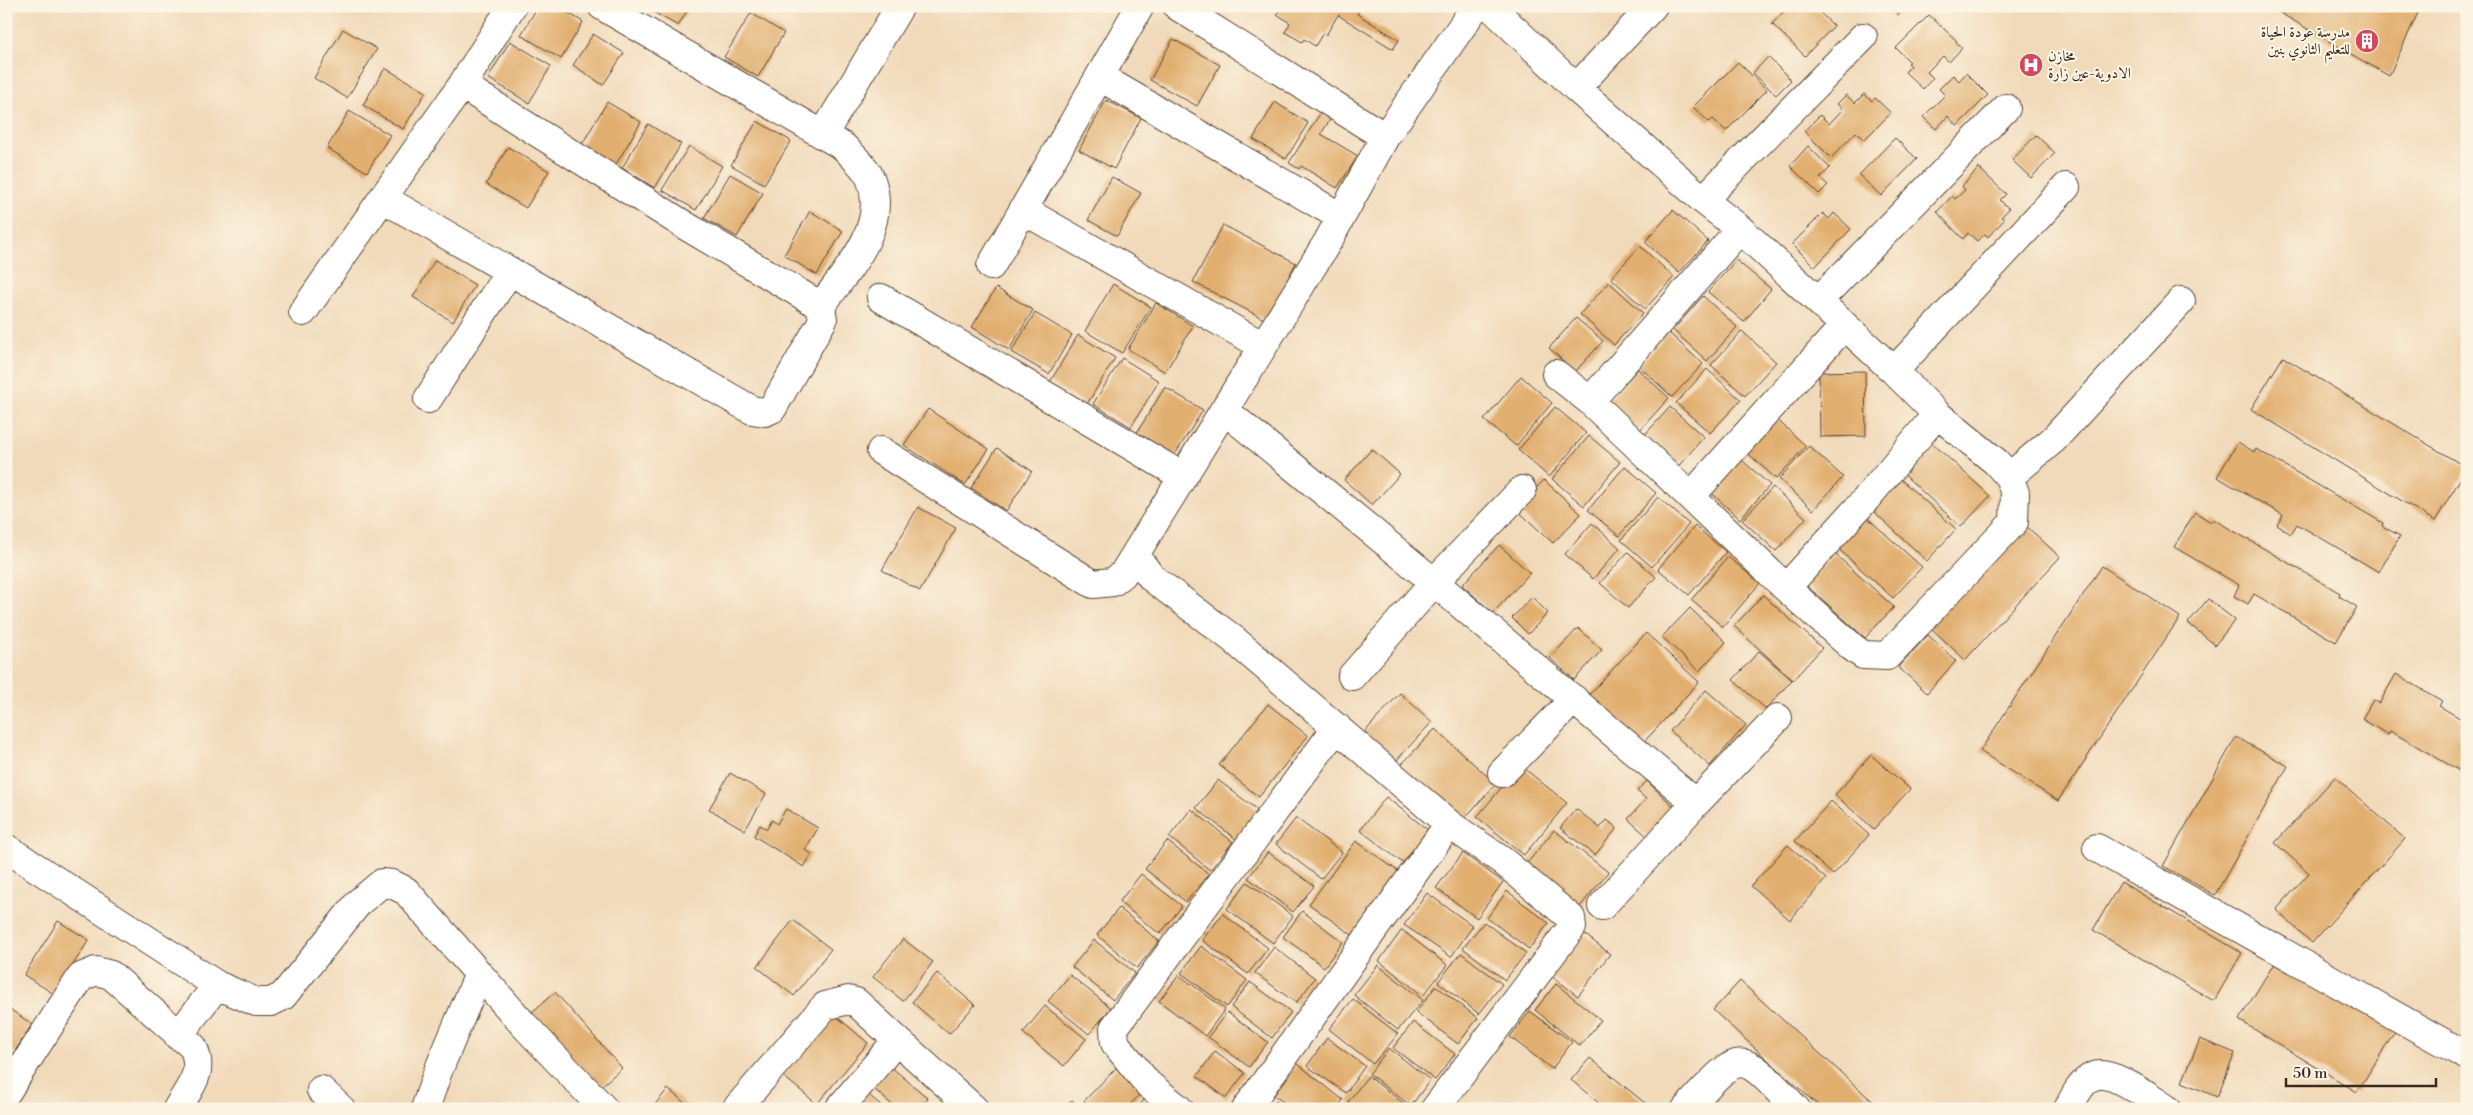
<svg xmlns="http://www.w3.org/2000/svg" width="2473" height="1115" font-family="'Libre Bodoni',Amiri,serif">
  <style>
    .building { fill: #e1af6f }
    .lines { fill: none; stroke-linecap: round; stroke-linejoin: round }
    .minor-casing { stroke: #564435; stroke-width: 30 }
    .minor { stroke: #fff; stroke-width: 28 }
    .labels { text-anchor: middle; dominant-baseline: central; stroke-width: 4; stroke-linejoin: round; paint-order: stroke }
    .poi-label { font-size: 15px; fill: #3b2a1e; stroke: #fcf5e5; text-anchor: end }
  </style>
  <rect width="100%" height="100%" fill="#fcf5e5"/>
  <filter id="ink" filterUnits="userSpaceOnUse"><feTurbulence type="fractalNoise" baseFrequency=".02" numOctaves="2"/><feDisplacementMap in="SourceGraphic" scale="10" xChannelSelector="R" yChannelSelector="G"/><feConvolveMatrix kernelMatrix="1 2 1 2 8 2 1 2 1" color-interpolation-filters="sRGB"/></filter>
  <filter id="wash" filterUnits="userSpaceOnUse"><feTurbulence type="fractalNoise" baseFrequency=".0096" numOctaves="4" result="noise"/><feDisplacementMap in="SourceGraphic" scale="20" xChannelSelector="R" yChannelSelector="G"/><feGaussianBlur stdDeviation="1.12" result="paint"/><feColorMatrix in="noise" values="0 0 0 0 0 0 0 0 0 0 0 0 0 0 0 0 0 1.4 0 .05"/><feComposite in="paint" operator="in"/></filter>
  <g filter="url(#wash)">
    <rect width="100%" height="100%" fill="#f1daba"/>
    <g id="blocks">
      <!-- building -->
      <path class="building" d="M 538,6 L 557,6 L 583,22 L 561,59 L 521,35 Z
        M 643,6 L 690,6 L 678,26 Z
        M 1282,6 L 1362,6 L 1357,14 L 1399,40 L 1393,49 L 1338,15 L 1326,35 L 1323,33 L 1315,46 L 1304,39 L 1302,42 L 1285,32 L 1290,23 L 1277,14 Z
        M 1789,6 L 1813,6 L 1834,26 L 1805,56 L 1772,24 Z
        M 1889,6 L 1906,6 L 1898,15 Z
        M 2268,6 L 2421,6 L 2389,76 Z
        M 751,13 L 784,33 L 758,77 L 724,57 Z
        M 1929,15 L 1957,41 L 1956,42 L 1962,48 L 1949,62 L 1943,56 L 1927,72 L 1933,78 L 1923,89 L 1905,72 L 1911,66 L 1908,63 L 1910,62 L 1896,48 Z
        M 343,29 L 377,49 L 347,98 L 314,78 Z
        M 593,34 L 624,53 L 603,85 L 573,65 Z
        M 1173,39 L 1220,65 L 1197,106 L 1150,80 Z
        M 510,41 L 551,66 L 529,103 L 488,78 Z
        M 1768,57 L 1791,80 L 1776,95 L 1753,73 Z
        M 1738,62 L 1767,90 L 1726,131 L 1713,119 L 1709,122 L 1693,107 Z
        M 385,68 L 426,92 L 403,129 L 363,105 Z
        M 1966,73 L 1988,95 L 1957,126 L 1948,116 L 1936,129 L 1923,117 L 1945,95 L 1939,89 L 1953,75 L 1959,81 Z
        M 1864,94 L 1872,101 L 1875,98 L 1891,113 L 1864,140 L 1856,132 L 1831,158 L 1804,131 L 1820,115 L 1829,124 L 1843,109 L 1837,104 L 1846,95 L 1855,103 Z
        M 1106,100 L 1141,118 L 1114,169 L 1079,150 Z
        M 607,102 L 641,122 L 615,166 L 581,146 Z
        M 1275,102 L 1308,123 L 1286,159 L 1253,139 Z
        M 349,111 L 390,135 L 367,172 L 327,148 Z
        M 1321,112 L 1331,118 L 1321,134 L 1358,156 L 1337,188 L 1301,166 L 1299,169 L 1289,163 Z
        M 757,121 L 791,141 L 764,184 L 731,165 Z
        M 648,124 L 681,144 L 655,188 L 622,168 Z
        M 2036,135 L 2055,153 L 2031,178 L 2012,160 Z
        M 1895,138 L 1917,159 L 1881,196 L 1859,175 Z
        M 689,146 L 722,166 L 696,210 L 662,190 Z
        M 1808,146 L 1830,168 L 1820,178 L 1828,185 L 1819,194 L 1790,166 Z
        M 508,147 L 549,171 L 526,208 L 486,184 Z
        M 1979,168 L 2006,194 L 2000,200 L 2009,209 L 2001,217 L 2005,219 L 1988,237 L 1985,234 L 1977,241 L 1968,233 L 1963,239 L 1937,212 L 1952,196 L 1955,199 L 1965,190 L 1962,186 Z
        M 730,174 L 763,193 L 737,237 L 704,218 Z
        M 1112,177 L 1141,193 L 1117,236 L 1088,220 Z
        M 1673,210 L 1708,241 L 1679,273 L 1645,242 Z
        M 810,211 L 843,231 L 817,275 L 784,255 Z
        M 1823,213 L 1829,219 L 1834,213 L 1851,229 L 1815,267 L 1792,244 Z
        M 1223,225 L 1296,263 L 1266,320 L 1193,282 Z
        M 1640,246 L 1674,277 L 1645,309 L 1611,278 Z
        M 435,260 L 475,285 L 453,322 L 413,297 Z
        M 1736,260 L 1771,289 L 1744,322 L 1708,292 Z
        M 1609,282 L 1643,313 L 1614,345 L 1580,314 Z
        M 1113,284 L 1151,307 L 1122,353 L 1085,331 Z
        M 996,288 L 1033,310 L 1009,350 L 972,327 Z
        M 1703,296 L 1737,327 L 1707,361 L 1673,330 Z
        M 1156,303 L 1193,326 L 1165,372 L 1128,349 Z
        M 1035,313 L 1072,335 L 1049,374 L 1011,352 Z
        M 1576,318 L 1603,341 L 1575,372 L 1549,348 Z
        M 1742,331 L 1776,362 L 1745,396 L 1711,365 Z
        M 1669,333 L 1703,364 L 1672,397 L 1639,366 Z
        M 1078,335 L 1115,358 L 1087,404 L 1050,382 Z
        M 2283,357 L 2467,468 L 2435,521 L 2251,409 Z
        M 1122,358 L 1159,381 L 1131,427 L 1093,404 Z
        M 1638,369 L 1669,398 L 1639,431 L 1607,402 Z
        M 1707,369 L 1741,400 L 1710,433 L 1676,403 Z
        M 1865,371 L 1866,436 L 1820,437 L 1819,372 Z
        M 1521,376 L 1552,403 L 1516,446 L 1484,420 Z
        M 1165,387 L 1203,410 L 1174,456 L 1136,434 Z
        M 1555,407 L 1586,433 L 1549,477 L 1518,450 Z
        M 1670,407 L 1704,437 L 1674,471 L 1640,440 Z
        M 928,409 L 989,449 L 965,485 L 904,445 Z
        M 1772,415 L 1806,446 L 1776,479 L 1742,448 Z
        M 1589,436 L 1620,462 L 1584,506 L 1552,479 Z
        M 1929,440 L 1990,496 L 1961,527 L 1900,471 Z
        M 2238,442 L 2254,452 L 2256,449 L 2383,523 L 2382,526 L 2400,536 L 2379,572 L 2297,524 L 2291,534 L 2277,525 L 2283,515 L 2217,477 Z
        M 1809,446 L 1843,477 L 1813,510 L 1779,479 Z
        M 997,448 L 1032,471 L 1006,511 L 971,488 Z
        M 1372,449 L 1400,474 L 1372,505 L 1344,480 Z
        M 1736,455 L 1770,485 L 1740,519 L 1706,488 Z
        M 1625,466 L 1656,493 L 1619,536 L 1588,510 Z
        M 1897,476 L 1956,529 L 1927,561 L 1869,507 Z
        M 1544,480 L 1581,514 L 1553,543 L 1516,509 Z
        M 1773,487 L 1806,518 L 1776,551 L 1742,520 Z
        M 1658,497 L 1689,524 L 1652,567 L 1621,540 Z
        M 918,507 L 956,528 L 920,591 L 882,570 Z
        M 2195,512 L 2211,522 L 2213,519 L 2340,593 L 2339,596 L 2357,607 L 2336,642 L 2254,594 L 2248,604 L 2234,596 L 2239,585 L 2174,547 Z
        M 1863,514 L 1922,567 L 1893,598 L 1834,545 Z
        M 1592,523 L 1620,548 L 1593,579 L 1565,554 Z
        M 2024,524 L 2060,557 L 1965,660 L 1929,626 Z
        M 1695,526 L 1726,552 L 1689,595 L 1658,569 Z
        M 1499,545 L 1530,573 L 1493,613 L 1462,585 Z
        M 1628,552 L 1656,577 L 1628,608 L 1600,583 Z
        M 1835,554 L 1894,607 L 1865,638 L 1806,585 Z
        M 1728,557 L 1760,583 L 1723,627 L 1691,600 Z
        M 2102,566 L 2180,617 L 2058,801 L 1980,751 Z
        M 1763,595 L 1822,648 L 1793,680 L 1734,626 Z
        M 1532,597 L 1548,613 L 1528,634 L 1512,618 Z
        M 2208,599 L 2235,620 L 2215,645 L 2188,623 Z
        M 1690,608 L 1726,642 L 1699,671 L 1662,637 Z
        M 1578,628 L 1602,650 L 1574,680 L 1550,658 Z
        M 1646,633 L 1699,682 L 1642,744 L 1589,695 Z
        M 1928,635 L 1956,661 L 1927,693 L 1898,667 Z
        M 1759,651 L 1792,680 L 1766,709 L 1733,680 Z
        M 2396,674 L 2442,701 L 2439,706 L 2465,721 L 2467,717 L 2467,775 L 2390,731 L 2388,735 L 2362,719 L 2373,700 L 2379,704 Z
        M 1706,690 L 1746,725 L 1710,766 L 1670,731 Z
        M 1400,693 L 1432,722 L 1393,764 L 1362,735 Z
        M 1268,704 L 1308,736 L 1259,797 L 1219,765 Z
        M 1435,729 L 1496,784 L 1461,822 L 1400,766 Z
        M 2236,737 L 2288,766 L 2215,895 L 2163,866 Z
        M 1871,755 L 1910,789 L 1874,829 L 1835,795 Z
        M 1520,765 L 1567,803 L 1524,855 L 1477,817 Z
        M 730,773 L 766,794 L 745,830 L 709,809 Z
        M 2335,777 L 2405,839 L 2312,943 L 2276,910 L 2309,873 L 2275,843 Z
        M 1218,780 L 1260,812 L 1237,840 L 1196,808 Z
        M 1647,781 L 1676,809 L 1649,838 L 1628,819 L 1646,799 L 1637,791 Z
        M 1386,797 L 1428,830 L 1403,863 L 1360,830 Z
        M 1831,801 L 1869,835 L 1833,875 L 1795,841 Z
        M 786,809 L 818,828 L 805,850 L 812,854 L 804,867 L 754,836 L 760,825 L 767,829 L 772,820 L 777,824 Z
        M 1191,809 L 1233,842 L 1210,870 L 1169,837 Z
        M 1576,809 L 1600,828 L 1607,820 L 1617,828 L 1595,855 L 1560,828 Z
        M 1296,818 L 1342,852 L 1321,879 L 1276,844 Z
        M 1554,830 L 1608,872 L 1579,908 L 1525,866 Z
        M 1167,841 L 1209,874 L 1186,902 L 1145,869 Z
        M 1356,841 L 1399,872 L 1352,935 L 1309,904 Z
        M 1788,845 L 1826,879 L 1790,920 L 1751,886 Z
        M 1268,852 L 1314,886 L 1293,912 L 1248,878 Z
        M 1463,853 L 1503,882 L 1477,918 L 1436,888 Z
        M 1141,874 L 1182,906 L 1160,934 L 1119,902 Z
        M 1247,882 L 1293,916 L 1273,943 L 1227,909 Z
        M 2121,882 L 2242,953 L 2214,1001 L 2093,930 Z
        M 1507,891 L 1549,923 L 1529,949 L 1487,918 Z
        M 1427,893 L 1473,926 L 1451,957 L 1404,925 Z
        M 1119,908 L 1159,941 L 1137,968 L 1097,935 Z
        M 1302,911 L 1343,942 L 1324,967 L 1283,937 Z
        M 1223,914 L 1268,948 L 1248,974 L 1202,940 Z
        M 793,920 L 831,949 L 794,996 L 757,967 Z
        M 58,921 L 89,940 L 54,994 L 24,975 Z
        M 1484,922 L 1526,953 L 1505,980 L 1463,948 Z
        M 1402,930 L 1447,965 L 1423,996 L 1379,961 Z
        M 1583,933 L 1610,954 L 1578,996 L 1550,975 Z
        M 903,939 L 933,962 L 903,1001 L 873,977 Z
        M 1094,940 L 1135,973 L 1113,1000 L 1072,967 Z
        M 1201,946 L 1247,980 L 1227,1007 L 1181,973 Z
        M 1274,947 L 1315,978 L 1296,1003 L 1255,973 Z
        M 1461,953 L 1502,984 L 1479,1014 L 1438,982 Z
        M 2278,957 L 2396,1030 L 2357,1092 L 2239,1020 Z
        M 1378,965 L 1423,1000 L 1398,1030 L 1354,995 Z
        M 937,973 L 975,1005 L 949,1034 L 912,1002 Z
        M 1070,975 L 1111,1008 L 1089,1034 L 1048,1001 Z
        M 1179,975 L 1225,1009 L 1205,1036 L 1159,1001 Z
        M 1740,981 L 1881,1109 L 1822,1109 L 1713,1010 Z
        M 1250,982 L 1291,1012 L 1272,1038 L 1231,1007 Z
        M 1556,984 L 1601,1020 L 1580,1046 L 1535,1010 Z
        M 1436,986 L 1478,1018 L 1458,1044 L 1416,1012 Z
        M 555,992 L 622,1068 L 599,1088 L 531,1013 Z
        M 1353,999 L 1398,1034 L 1373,1064 L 1329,1029 Z
        M 1045,1006 L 1086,1039 L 1064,1066 L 1023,1033 Z
        M 6,1007 L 32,1024 L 6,1065 Z
        M 1530,1011 L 1572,1042 L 1552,1069 L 1510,1037 Z
        M 1227,1012 L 1268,1042 L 1249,1067 L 1208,1037 Z
        M 835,1015 L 868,1043 L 817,1104 L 783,1076 Z
        M 1413,1022 L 1455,1054 L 1435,1080 L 1393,1048 Z
        M 1327,1038 L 1365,1066 L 1346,1093 L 1307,1066 Z
        M 2200,1039 L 2235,1053 L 2217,1097 L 2182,1082 Z
        M 1389,1048 L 1430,1080 L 1411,1106 L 1369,1074 Z
        M 1215,1051 L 1245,1073 L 1226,1098 L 1197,1076 Z
        M 1590,1058 L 1652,1109 L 1606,1109 L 1571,1080 Z
        M 1298,1064 L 1343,1100 L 1336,1109 L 1292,1109 L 1274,1095 Z
        M 1118,1066 L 1143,1091 L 1126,1109 L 1093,1109 L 1084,1101 Z
        M 891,1067 L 928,1098 L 919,1109 L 897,1109 L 873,1088 Z
        M 1368,1076 L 1411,1109 L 1358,1109 L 1348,1102 Z
        M 668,1089 L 692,1109 L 651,1109 Z
        M 868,1094 L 885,1109 L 855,1109 Z
        M 1145,1099 L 1156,1109 L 1136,1109 Z
        M 1072,1100 L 1081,1109 L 1063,1109 Z
        M 1276,1101 L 1286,1109 L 1270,1109 Z"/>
    </g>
  </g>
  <g filter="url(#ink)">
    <use href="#blocks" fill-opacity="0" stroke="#564435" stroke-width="1"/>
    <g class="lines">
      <!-- minor casing -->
      <g class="minor-casing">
        <path id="minor" d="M 602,6 L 844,147 C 852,156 867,168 871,180 C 888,228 847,270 821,306
          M 1177,6 L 1385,137
          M 1490,6 L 1576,88 L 1703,200 L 1740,229 L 1894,371 L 1937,414 L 1996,462 L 2009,477 L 2053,440 L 2181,301
          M 1100,77 L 1341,217
          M 1576,88 L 1653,6
          M 823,135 L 900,6
          M 384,199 L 752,410 L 765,412 L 772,409 L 823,320 L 821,306 L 686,226 L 462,85
          M 1703,200 L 1863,37
          M 1023,210 L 1263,346
          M 991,266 L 1140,6
          M 881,298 L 1182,476
          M 1818,301 L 2006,108
          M 303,312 L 462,85 L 512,6
          M 1894,371 L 2066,187
          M 1556,374 L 1590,401 L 1786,588 L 1852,647 L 1863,655 L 1887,656 L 2014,522 L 2015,493 L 2009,477
          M 428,399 L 509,272
          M 1590,401 L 1740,229
          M 1224,410 L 1434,582 L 1696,803 L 1602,906
          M 881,451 L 1093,584 L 1113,582 L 1123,574 L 1328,241 L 1385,137 L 1476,6
          M 1691,496 L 1844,326
          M 1135,555 L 1152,578 L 1233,639 L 1449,824 L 1504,862 L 1571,918 L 1572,927 L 1435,1109
          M 1786,588 L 1866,499 L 1937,414
          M 1352,676 L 1434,582 L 1522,490
          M 1502,773 L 1574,699
          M 1696,803 L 1778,718
          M 6,848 L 217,985 L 256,1002 L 271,1002 L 283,996 L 359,902 L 382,883 L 392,884 L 406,891 L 524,1025 L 604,1109
          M 2097,848 L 2467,1056
          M 178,1036 L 217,985
          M 321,1090 L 341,1109
          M 6,1093 L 81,977 L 96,971 L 111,975 L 193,1047 C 205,1073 190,1086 177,1109
          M 425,1109 L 438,1071 L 479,974
          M 736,1109 L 825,1006 L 848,1000 L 856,1002 L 897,1040
          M 839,1109 L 897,1040 L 974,1109
          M 1179,1109 L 1148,1084 L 1115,1043 L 1114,1028 L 1337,727
          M 1246,1109 L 1449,824
          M 1686,1109 C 1743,1048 1738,1048 1796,1109
          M 2068,1109 C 2074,1097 2081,1081 2094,1076 C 2112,1069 2151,1099 2167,1109"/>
      </g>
      <!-- minor -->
      <use href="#minor" class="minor"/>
    </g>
  </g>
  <!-- icons -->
  <defs>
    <g id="building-disc" transform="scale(1.25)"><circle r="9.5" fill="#d1495b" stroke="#fcf5e5"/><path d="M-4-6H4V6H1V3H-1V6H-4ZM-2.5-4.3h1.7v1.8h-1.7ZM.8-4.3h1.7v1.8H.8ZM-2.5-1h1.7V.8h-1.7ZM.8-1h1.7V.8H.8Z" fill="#fff"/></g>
    <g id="hospital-disc" transform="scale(1.25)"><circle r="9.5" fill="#d1495b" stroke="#fcf5e5"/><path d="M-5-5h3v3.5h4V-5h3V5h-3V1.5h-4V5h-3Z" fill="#fff"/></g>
  </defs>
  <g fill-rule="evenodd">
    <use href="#building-disc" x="2367" y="41"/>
    <use href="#hospital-disc" x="2031" y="65"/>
  </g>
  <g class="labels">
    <!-- poi labels -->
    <g class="poi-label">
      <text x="2350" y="32">مدرسة عودة الحياة<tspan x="2350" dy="17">للتعليم الثانوي بنين</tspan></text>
      <text x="2048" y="56" text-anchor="start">مخازن<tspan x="2048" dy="17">الادوية-عين زارة</tspan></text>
    </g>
  </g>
  <!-- margin -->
  <rect width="2473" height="1115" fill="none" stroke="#fcf5e5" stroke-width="25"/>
  <!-- scale -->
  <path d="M2286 1078v8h150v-8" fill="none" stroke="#3b2a1e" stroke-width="2.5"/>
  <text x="2293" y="1078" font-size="15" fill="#3b2a1e" stroke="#fcf5e5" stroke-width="4" paint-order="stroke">50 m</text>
</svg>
